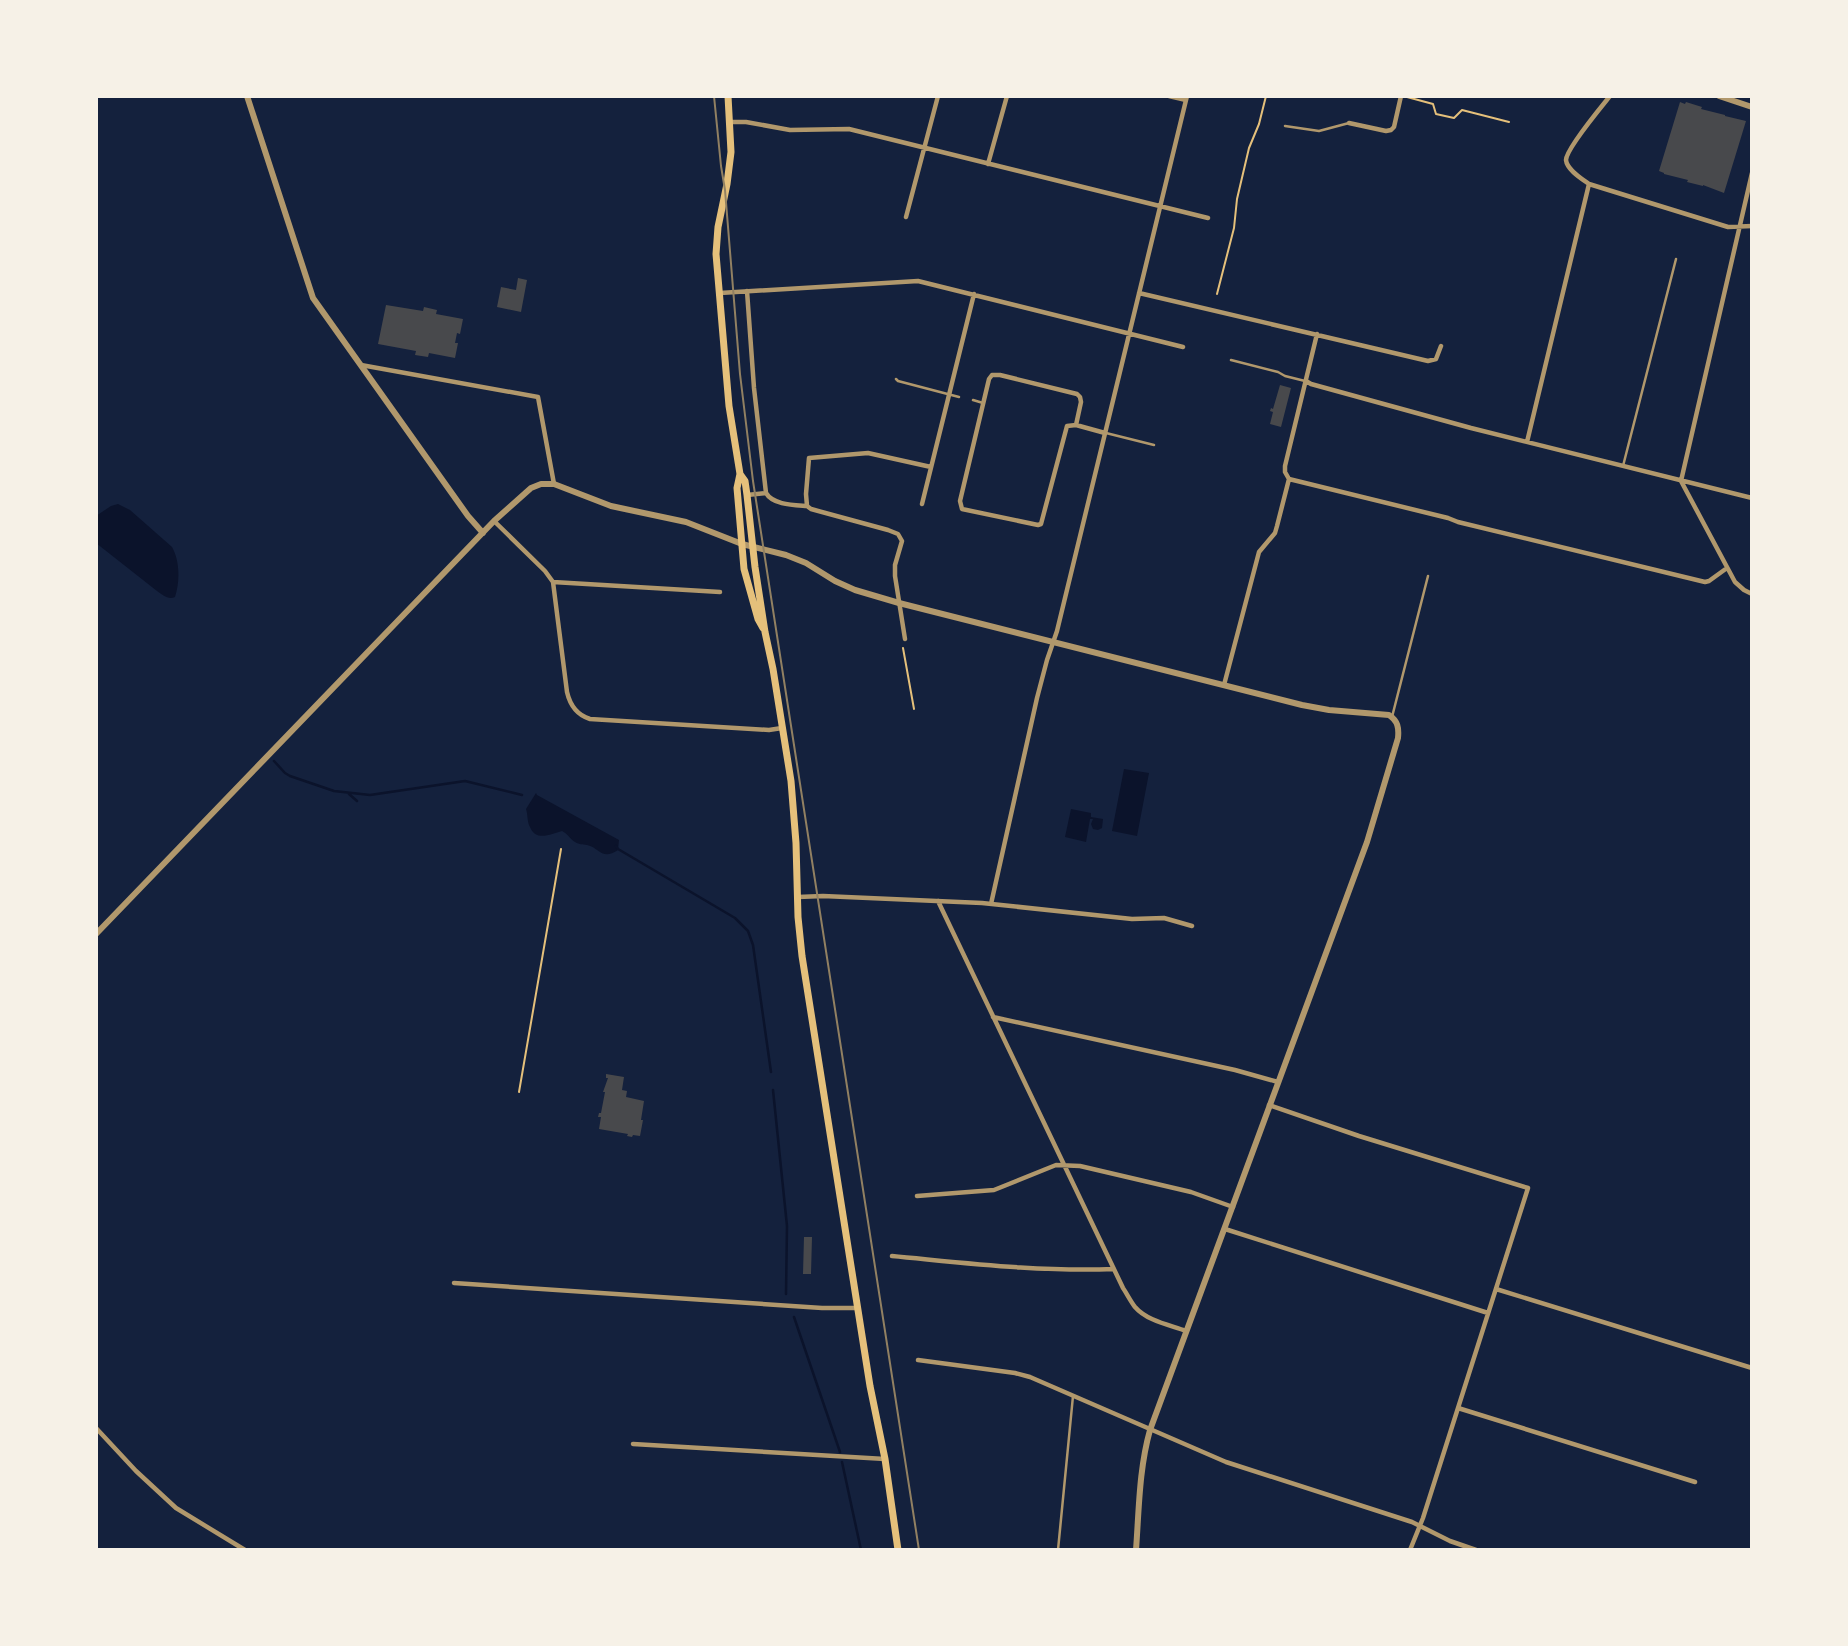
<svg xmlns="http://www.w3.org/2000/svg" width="1848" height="1646" font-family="'Zilla Slab',serif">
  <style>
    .water { fill: #0b132b }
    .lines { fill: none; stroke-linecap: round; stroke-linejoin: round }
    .stream { stroke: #0b132b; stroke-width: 2.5 }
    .building { fill: #48494c }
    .path { stroke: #e5c07b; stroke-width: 2 }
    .service { stroke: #b1986c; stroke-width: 2.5 }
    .minor { stroke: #b1986c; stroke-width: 4.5 }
    .tertiary { stroke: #b1986c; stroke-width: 6 }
    .secondary { stroke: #e5c07b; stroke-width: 7 }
    .tram { stroke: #918062; stroke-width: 2 }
  </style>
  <rect width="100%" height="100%" fill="#14213d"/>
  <!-- water -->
  <path class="water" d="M 118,504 L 130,510 L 172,547 C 180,561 180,582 175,597 C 168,600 163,595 157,591 L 96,543 L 96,516 L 111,506 Z
    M 1124,769 L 1149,773 L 1137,836 L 1112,831 Z
    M 536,793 L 537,795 L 619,840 L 618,850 C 602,861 600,848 587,845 C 582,844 580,845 575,842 C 570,839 568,834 562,831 C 551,834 536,842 530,827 C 527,822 528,815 526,809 Z
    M 1071,809 L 1091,813 L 1091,817 L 1103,819 L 1102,828 L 1098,830 L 1093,829 L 1091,824 L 1093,819 L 1090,819 L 1086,842 L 1065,837 Z"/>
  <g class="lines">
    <!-- stream -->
    <path class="stream" d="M 274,761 L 285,773 L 290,776 L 334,791 L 370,795 L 465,781 L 522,795
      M 349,794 L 357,801
      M 616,846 L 618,849 L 735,918 L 748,931 L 753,945 L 771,1072
      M 773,1090 L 787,1226 L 786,1294
      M 794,1317 L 840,1452
      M 842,1462 L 861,1550"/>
  </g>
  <!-- building -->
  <path class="building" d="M 1680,102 L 1685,104 L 1686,102 L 1702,107 L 1701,109 L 1725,115 L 1725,116 L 1746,121 L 1724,193 L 1703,185 L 1703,186 L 1687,182 L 1688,180 L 1664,174 L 1664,173 L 1659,171 Z
    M 518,278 L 527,280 L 521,312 L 497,307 L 501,287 L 516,290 Z
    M 386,305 L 423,311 L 424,307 L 437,310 L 436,314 L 463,319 L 460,334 L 457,333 L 455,343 L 458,343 L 455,358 L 429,353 L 428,357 L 415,355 L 416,351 L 378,344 Z
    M 1280,385 L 1291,388 L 1281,427 L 1270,424 L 1273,412 L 1270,411 L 1271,408 L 1273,409 Z
    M 606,1074 L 624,1077 L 622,1090 L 627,1091 L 626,1097 L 644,1101 L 641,1120 L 643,1120 L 640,1136 L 633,1135 L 632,1137 L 627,1136 L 628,1134 L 599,1129 L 601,1117 L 598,1117 L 599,1113 L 601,1113 L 605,1092 L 603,1092 L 608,1078 L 606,1078 Z
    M 804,1237 L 812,1237 L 811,1274 L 803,1274 Z"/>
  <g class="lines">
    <!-- path -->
    <path class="path" d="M 1407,97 L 1433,104 L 1436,114 L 1454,118 L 1462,110 L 1509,122
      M 1217,294 L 1234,228 L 1237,199 L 1249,148 L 1259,124 L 1266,96
      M 903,648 L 914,709
      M 519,1092 L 561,849"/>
    <!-- service -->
    <path class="service" d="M 1285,126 L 1319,131 L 1349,123
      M 1231,360 L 1278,372 L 1285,376 L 1305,381
      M 896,379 L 898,381 L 959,397
      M 973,400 L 983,403
      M 1106,433 L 1154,445
      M 1623,466 L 1676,259
      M 1392,717 L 1428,576
      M 1058,1550 L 1073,1396"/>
    <!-- minor -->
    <path class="minor" d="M 1169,96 L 1186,100
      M 1610,96 C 1602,106 1566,149 1566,160 C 1567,170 1582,179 1589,184 L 1728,227 L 1752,226
      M 730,122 L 746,122 L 790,130 L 849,129 L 1208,218
      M 1349,123 L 1386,131 L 1391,130 L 1394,127 L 1401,96
      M 988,164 L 1007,96
      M 1752,173 L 1681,481 L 1735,582 L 1744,590 L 1752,594
      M 906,217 L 938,96
      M 747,291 L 754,388 L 766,493
      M 720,293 L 918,281 L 1183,347
      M 1139,293 L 1428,361 L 1436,359 L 1441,346
      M 361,365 L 538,397 L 554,484
      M 1306,381 L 1311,384 L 1471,428 L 1752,498
      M 1076,425 L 1081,402 L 1080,397 L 1077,394 L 1000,375 L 992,375 L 989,379 L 960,501 L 962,509 L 1038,525 L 1041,524 L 1067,426 L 1076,425 L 1105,433
      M 1527,442 L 1589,184
      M 1289,479 L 1448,518 L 1458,522 L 1705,582 L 1709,581 L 1727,568
      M 747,495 L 766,493 C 773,505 794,505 807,506 L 811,509 L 888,530 L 898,534 L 902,541 L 895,565 L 895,576 L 905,639
      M 922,504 L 974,294
      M 807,506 L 806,494 L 809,458 L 868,453 L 931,467
      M 494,521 L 545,571 L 553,582 L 567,692 C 570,705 577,715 590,719 L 769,730 L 782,728
      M 553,582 L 720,592
      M 1224,685 L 1259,552 L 1275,533 L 1277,526 L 1289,479 L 1285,472 L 1285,466 L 1317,334
      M 798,897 L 823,896 L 982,903 L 1132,919 L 1164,918 L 1192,926
      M 938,901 L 1123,1288 C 1127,1294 1131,1302 1135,1307 C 1147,1321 1170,1325 1186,1331
      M 991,904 L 1037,698 L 1047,660 L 1057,631 L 1187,96
      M 993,1017 L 1235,1070 L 1278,1082
      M 1269,1105 L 1359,1136 L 1528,1188 L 1423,1518 L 1410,1550
      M 917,1196 L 994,1190 L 1056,1165 L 1080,1166 L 1191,1192 L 1233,1207
      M 1225,1229 L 1488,1313
      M 892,1256 C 967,1263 1039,1272 1114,1269
      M 454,1283 L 822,1308 L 858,1308
      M 1496,1289 L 1752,1368
      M 918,1360 L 1015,1373 L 1030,1377 L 1226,1462 L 1412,1522 L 1450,1541 L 1476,1550
      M 1458,1408 L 1695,1482
      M 96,1428 L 136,1471 L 176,1508 L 245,1550
      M 633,1444 L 885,1459"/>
    <!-- tertiary -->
    <path class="tertiary" d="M 247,96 L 313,298 L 468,516 L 483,533
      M 1719,96 L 1752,107
      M 96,934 L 494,521 L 531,488 L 541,484 L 554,484 L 611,506 L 686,522 L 742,544 L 786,555 L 806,563 L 835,581 L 855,590 L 899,603 L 1302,705 L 1329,710 L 1389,715 C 1398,721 1399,728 1398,738 L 1367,842 L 1150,1430 C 1139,1469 1139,1510 1136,1550"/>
    <!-- secondary -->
    <path class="secondary" d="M 728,96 L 731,152 L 727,184 L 718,227 L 716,254 L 729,406 L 740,474 L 737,488 L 744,569 L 758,619 L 763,628
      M 740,474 L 745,481 L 747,495 L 755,567 L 765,632 L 773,669 L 791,781 L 796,843 L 798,917 L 802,956 L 870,1386 L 885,1459 L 898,1550"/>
    <!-- tram -->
    <path class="tram" d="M 714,96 L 721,166 L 725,190 L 740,374 L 753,481 L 919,1550"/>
  </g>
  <!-- border -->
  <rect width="1848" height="1646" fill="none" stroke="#f6f1e7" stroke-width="196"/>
</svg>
